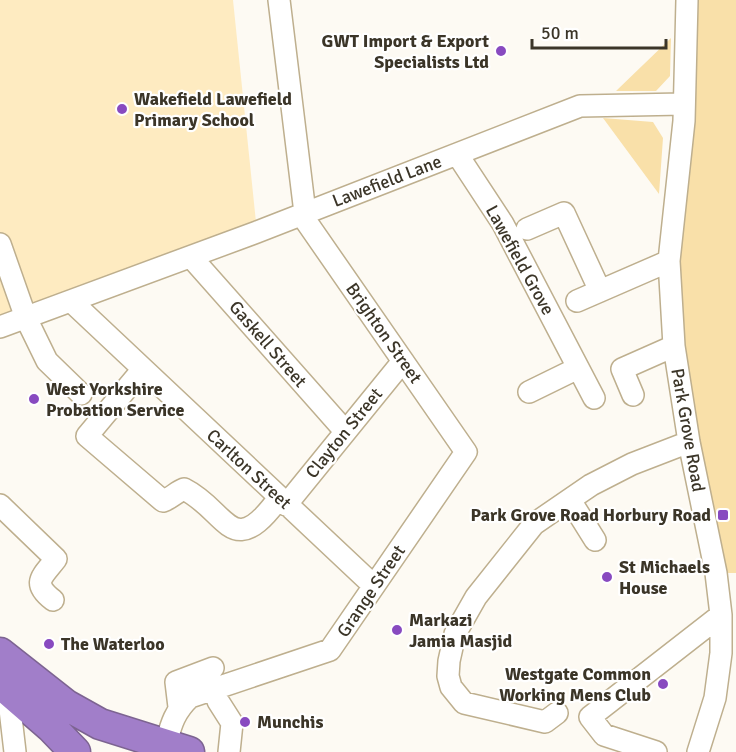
<svg xmlns="http://www.w3.org/2000/svg" width="736" height="752" font-family="Signika,sans-serif">
  <style>
    .built { fill: #feebc1 }
    .green { fill: #f9e0a9 }
    .lines { fill: none; stroke-linecap: round; stroke-linejoin: round }
    .minor-casing { stroke: #beaf8e; stroke-width: 24 }
    .highway-casing { stroke: #7d6491; stroke-width: 33 }
    .minor { stroke: #fff; stroke-width: 21 }
    .highway { stroke: #a17ec9; stroke-width: 30 }
    .poi-dot { fill: #884ac0; stroke: #fff; stroke-width: 2 }
    .labels { text-anchor: middle; dominant-baseline: central; stroke-width: 4.5; stroke-linejoin: round; paint-order: stroke }
    .poi-label { font-size: 18px; font-weight: bold; fill: #3b3528; stroke: #fff; text-anchor: start }
    .street-label { font-size: 18px; fill: #3b3528; stroke: #fff }
  </style>
  <rect width="100%" height="100%" fill="#fdfaf3"/>
  <!-- built -->
  <path class="built" d="M 0,0 L 233,0 L 257,232 L 0,327 Z"/>
  <!-- green -->
  <path class="green" d="M 687,0 L 736,0 L 736,573 L 716,573 L 674,347 Z
    M 671,38 L 670,76 L 656,91 L 616,91 Z
    M 603,118 L 653,122 L 663,138 L 659,194 Z"/>
  <g class="lines">
    <!-- minor casing -->
    <g class="minor-casing">
      <path id="minor" d="M 279,0 L 305,213
        M 687,0 L 684,121 L 669,261 L 674,346 L 689,442 L 716,573 L 721,615 L 721,653 L 715,698 L 698,752
        M 457,154 L 503,224 L 594,398
        M 527,229 L 564,213 L 600,291
        M 0,244 L 26,318 L 47,361 L 81,394
        M 191,257 L 345,431
        M 577,301 L 669,261
        M 72,302 L 374,586
        M 0,327 L 257,232 L 580,106 L 683,104
        M 143,369 L 87,436 L 163,501 C 172,498 176,492 184,489 C 228,511 231,563 279,498
        M 529,392 L 578,368
        M 633,395 L 622,369 L 674,346
        M 570,500 L 595,540
        M 0,505 L 56,559 C 42,577 31,583 53,600
        M 286,505 L 403,361
        M 2,685 L 10,709 L 15,752
        M 214,689 L 218,701 L 232,723 L 229,752
        M 179,707 L 176,682 L 213,668
        M 557,713 L 545,722 L 464,703 L 451,687 L 448,676 L 449,661 L 455,634 L 476,597 L 534,524 L 591,485 L 632,464 L 689,442
        M 165,746 C 171,725 174,712 190,697 L 330,650 L 466,452 L 301,214
        M 656,752 L 604,735 L 590,717 L 721,615"/>
    </g>
    <!-- highway casing -->
    <g class="highway-casing">
      <path id="highway" d="M 0,653 L 66,705 L 100,724 L 189,752
        M 0,683 L 52,728 L 75,752"/>
    </g>
    <!-- minor -->
    <use href="#minor" class="minor"/>
    <!-- highway -->
    <use href="#highway" class="highway"/>
  </g>
  <!-- markers -->
  <g class="poi-dot">
    <circle cx="501" cy="51" r="6"/>
    <circle cx="122" cy="109" r="6"/>
    <circle cx="34" cy="399" r="6"/>
    <rect x="717" y="509" width="12" height="12" rx="3"/>
    <circle cx="607" cy="577" r="6"/>
    <circle cx="397" cy="630" r="6"/>
    <circle cx="49" cy="644" r="6"/>
    <circle cx="663" cy="684" r="6"/>
    <circle cx="245" cy="722" r="6"/>
  </g>
  <g class="labels">
    <!-- poi labels -->
    <g class="poi-label">
      <text x="489" y="41" text-anchor="end">GWT Import &amp; Export<tspan x="489" dy="21">Specialists Ltd</tspan></text>
      <text x="134" y="99">Wakefield Lawefield<tspan x="134" dy="21">Primary School</tspan></text>
      <text x="46" y="389">West Yorkshire<tspan x="46" dy="21">Probation Service</tspan></text>
      <text x="711" y="515" text-anchor="end">Park Grove Road Horbury Road</text>
      <text x="619" y="567">St Michaels<tspan x="619" dy="21">House</tspan></text>
      <text x="409" y="620">Markazi<tspan x="409" dy="21">Jamia Masjid</tspan></text>
      <text x="61" y="644">The Waterloo</text>
      <text x="651" y="674" text-anchor="end">Westgate Common<tspan x="651" dy="21">Working Mens Club</tspan></text>
      <text x="257" y="722">Munchis</text>
    </g>
    <!-- street labels -->
    <g class="street-label">
      <text transform="translate(387 181) rotate(-21)">Lawefield Lane</text>
      <text transform="translate(520 260) rotate(61)">Lawefield Grove</text>
      <text transform="translate(384 333) rotate(55)">Brighton Street</text>
      <text transform="translate(268 344) rotate(49)">Gaskell Street</text>
      <text transform="translate(688 430) rotate(80)">Park Grove Road</text>
      <text transform="translate(344 433) rotate(-51)">Clayton Street</text>
      <text transform="translate(249 469) rotate(43)">Carlton Street</text>
      <text transform="translate(371 591) rotate(-56)">Grange Street</text>
    </g>
  </g>
  <!-- scale -->
  <path d="M532 39v9h134v-9" fill="none" stroke="#3b3528" stroke-width="3"/>
  <text x="541" y="39" font-size="18" fill="#3b3528" stroke="#ffffff" stroke-width="4.5" paint-order="stroke">50 m</text>
</svg>
